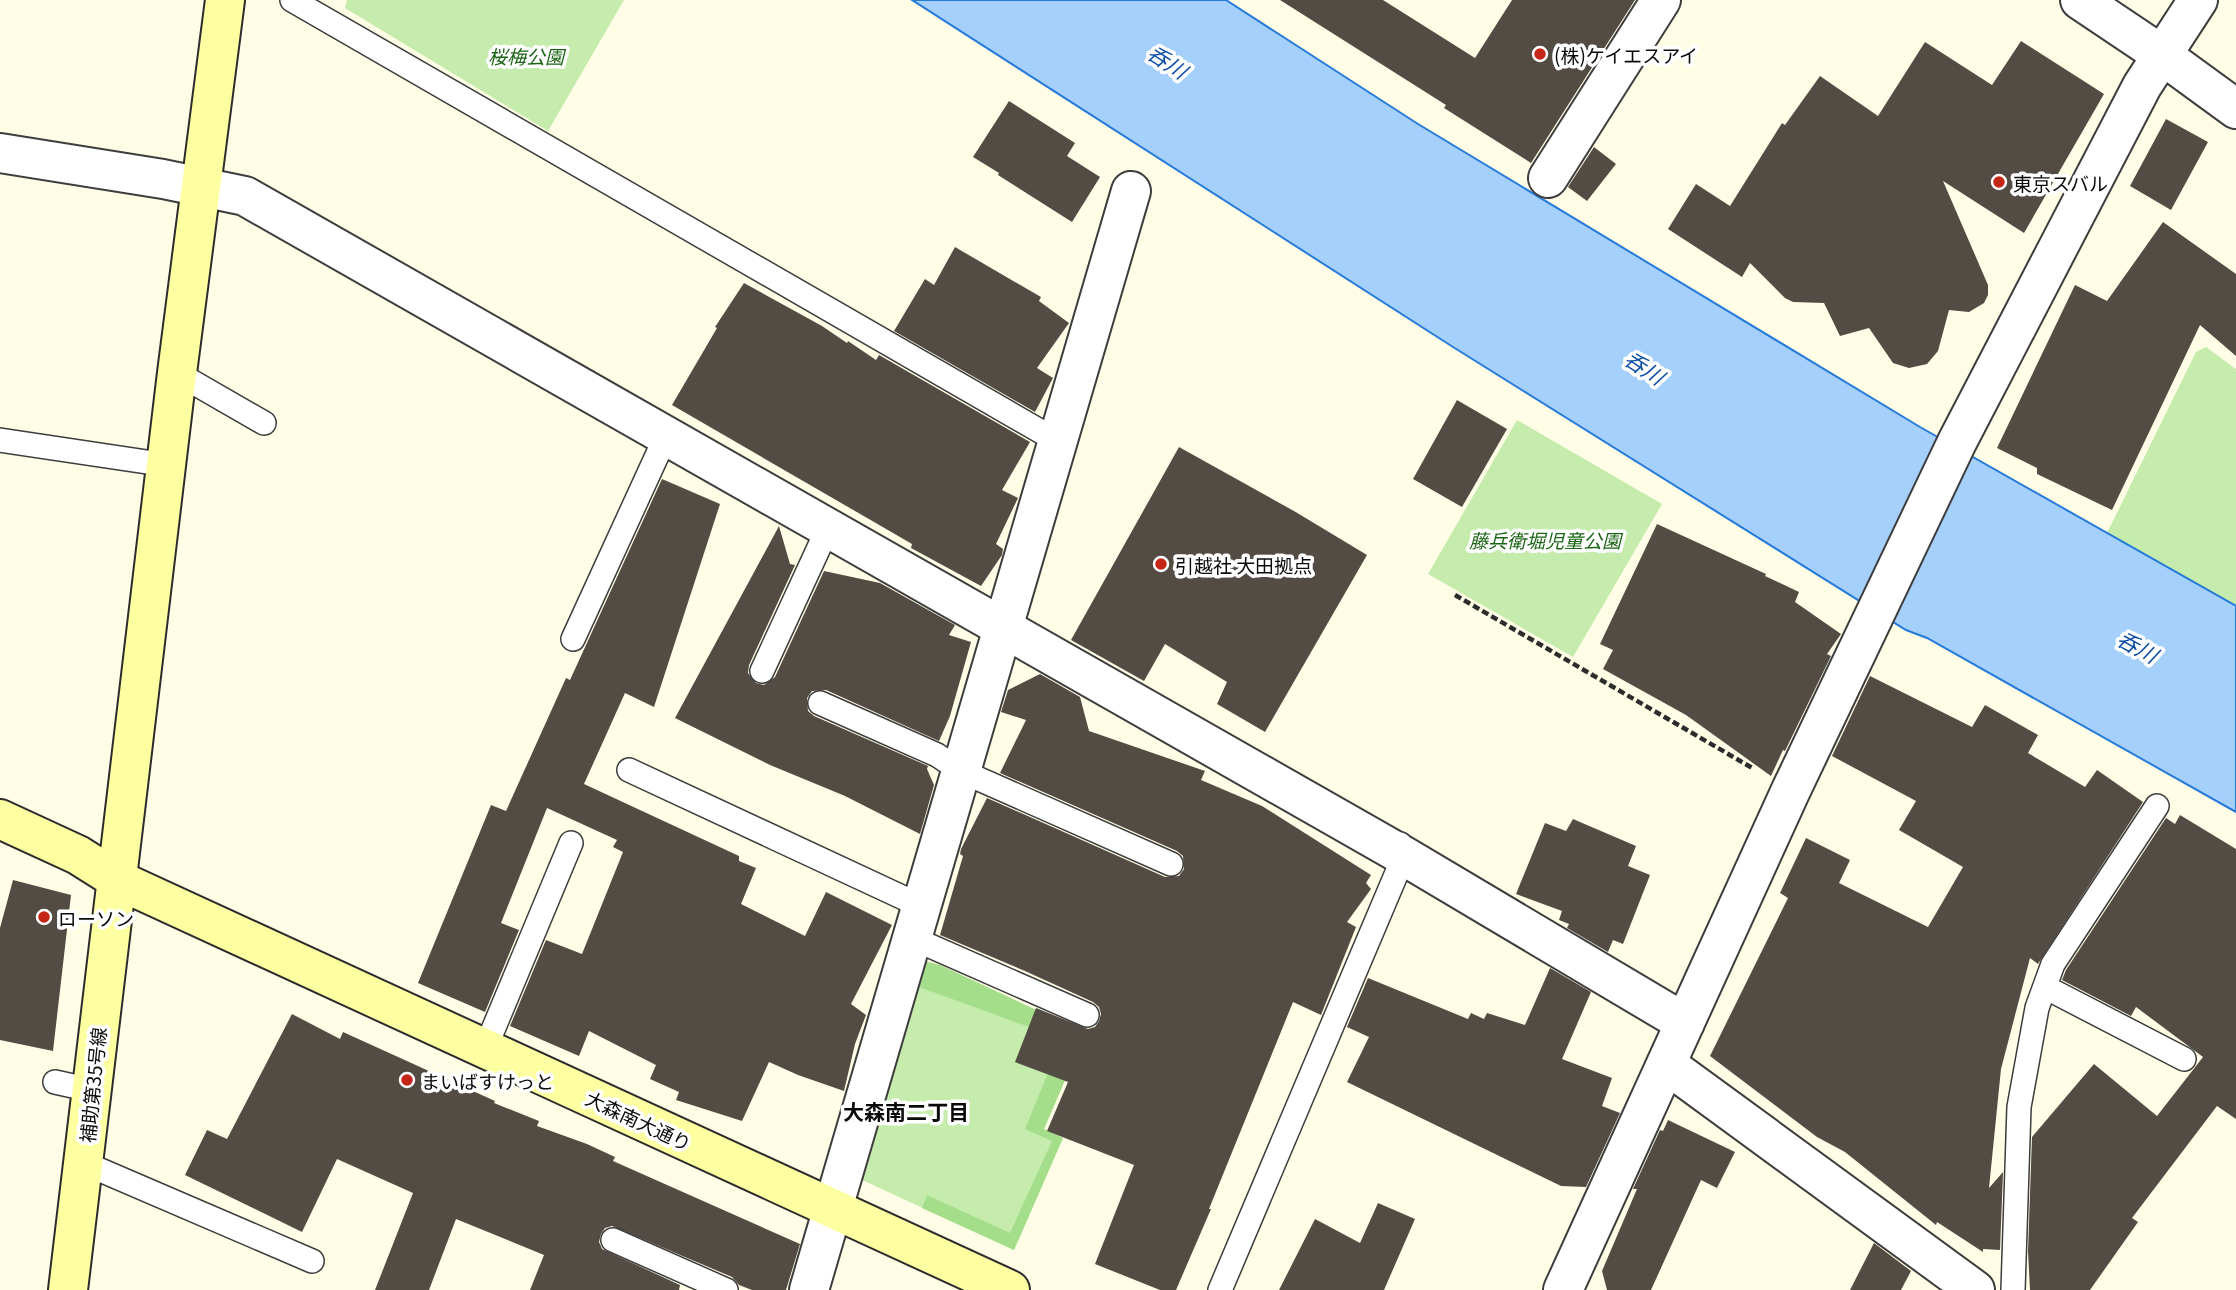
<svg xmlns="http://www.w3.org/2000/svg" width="2236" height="1290" font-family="Georgia,'Noto Sans JP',serif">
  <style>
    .green { fill: #c5ecad }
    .forest { fill: #a5de8b }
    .water { fill: #a6d0fc; stroke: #267ad9; stroke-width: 2 }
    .building { fill: #534c45 }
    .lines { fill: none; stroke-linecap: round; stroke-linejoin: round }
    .lane-casing { stroke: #3d3d3d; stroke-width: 26 }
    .street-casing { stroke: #3d3d3d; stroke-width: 42 }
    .secondary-casing { stroke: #2c2c2c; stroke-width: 42 }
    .path { stroke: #2c2c2c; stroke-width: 4.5; stroke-dasharray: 7 3.5; stroke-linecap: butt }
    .lane { stroke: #fff; stroke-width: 23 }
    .street { stroke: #fff; stroke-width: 38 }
    .secondary { stroke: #fdffa1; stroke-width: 38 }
    .poi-dot { fill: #c42617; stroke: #fff; stroke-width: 2.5 }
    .labels { text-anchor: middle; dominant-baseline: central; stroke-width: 7; stroke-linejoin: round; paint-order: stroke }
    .poi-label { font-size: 19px; fill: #0a0a0a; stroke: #fff; text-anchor: start }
    .park-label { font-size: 19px; font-style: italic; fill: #1c6516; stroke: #fff }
    .street-label { font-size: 19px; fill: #0a0a0a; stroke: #fff }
    .water-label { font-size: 21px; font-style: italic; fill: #0a4ca4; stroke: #fff }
    .neighbourhood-label { font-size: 21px; font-weight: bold; fill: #0a0a0a; stroke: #fff }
  </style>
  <rect width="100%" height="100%" fill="#fffde6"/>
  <!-- green -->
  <path class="green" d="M 347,0 L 624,0 L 548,131 L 345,8 Z
    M 2206,347 L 2236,369 L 2236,606 L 2107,533 L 2196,352 Z
    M 1517,420 L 1662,504 L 1573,657 L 1428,574 Z
    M 924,961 L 940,965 L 1078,1050 L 1044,1129 L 1063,1138 L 1014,1250 L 862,1180 L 919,987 Z"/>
  <!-- forest -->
  <path class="forest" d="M 924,961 L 940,965 L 1071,1026 L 1078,1050 L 1044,1129 L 1063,1138 L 1014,1250 L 922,1208 L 927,1195 L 1010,1233 L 1052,1141 L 1025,1129 L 1062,1039 L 919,987 Z"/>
  <!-- water -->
  <path class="water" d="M 912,0 L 1226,0 L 1418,124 L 1920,427 L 2236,606 L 2236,812 L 1927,638 L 1906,630 L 1453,347 Z"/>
  <!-- building -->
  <path class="building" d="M 1280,0 L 1383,0 L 1475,58 L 1512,0 L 1635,0 L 1531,163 L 1444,108 L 1446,105 Z
    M 2021,41 L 2104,94 L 2024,233 L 1943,181 L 1988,285 L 1988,295 L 1984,303 L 1969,312 L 1949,310 L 1938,351 L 1927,364 L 1909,368 L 1893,363 L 1869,328 L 1840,336 L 1824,303 L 1793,302 L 1785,298 L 1750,263 L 1742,277 L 1668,229 L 1696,184 L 1730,206 L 1782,123 L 1785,125 L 1820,76 L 1878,116 L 1925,42 L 1992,85 Z
    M 1009,101 L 1075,143 L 1067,156 L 1100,177 L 1072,222 L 998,175 L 999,173 L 973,157 Z
    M 2166,119 L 2208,142 L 2171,210 L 2130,186 Z
    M 1594,147 L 1616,164 L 1587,201 L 1568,187 Z
    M 2163,222 L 2236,274 L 2236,356 L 2200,325 L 2112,510 L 2037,474 L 2037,468 L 1997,448 L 2075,285 L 2107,301 Z
    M 955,247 L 1041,297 L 1039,301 L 1069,323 L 1037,368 L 1053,378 L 1035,412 L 894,331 L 925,279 L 934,285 Z
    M 744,283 L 822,326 L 847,343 L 848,341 L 876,360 L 879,355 L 1030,442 L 1002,490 L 1018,498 L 996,544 L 1003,549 L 1002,555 L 981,586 L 911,548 L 912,544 L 672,405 L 717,328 L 715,327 Z
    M 1457,400 L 1507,429 L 1462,507 L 1413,479 Z
    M 1179,447 L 1294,511 L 1367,555 L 1265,732 L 1217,704 L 1227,682 L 1165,644 L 1144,681 L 1071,640 Z
    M 662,479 L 720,504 L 654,707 L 625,693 L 584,784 L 739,856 L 739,861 L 756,868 L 741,904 L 805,936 L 826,892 L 892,925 L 851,1004 L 866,1015 L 855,1044 L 844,1091 L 798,1075 L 769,1062 L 742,1121 L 676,1100 L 679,1092 L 650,1079 L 656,1065 L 589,1031 L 579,1056 L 510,1026 L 546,940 L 582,954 L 623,852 L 613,847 L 617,840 L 547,808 L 501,923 L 519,930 L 485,1012 L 418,983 L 491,805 L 506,811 L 566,678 L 570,680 Z
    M 1657,524 L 1766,574 L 1765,576 L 1799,592 L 1795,602 L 1841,634 L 1827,654 L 1831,656 L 1785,751 L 1783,750 L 1771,776 L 1686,715 L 1603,669 L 1613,650 L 1600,644 Z
    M 779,526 L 790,564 L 795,565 L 749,665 L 748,673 L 756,683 L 764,685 L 775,677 L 824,571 L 880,583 L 955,625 L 949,635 L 971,642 L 950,716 L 939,741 L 826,690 L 812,691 L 807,698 L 808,711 L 814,716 L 928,766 L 927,769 L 934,785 L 920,834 L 845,796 L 770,765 L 675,718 Z
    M 1040,674 L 1080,697 L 1089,731 L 1205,771 L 1201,780 L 1262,806 L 1371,875 L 1366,883 L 1371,889 L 1347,922 L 1356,927 L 1321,1015 L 1293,1002 L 1209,1209 L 1211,1209 L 1176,1290 L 1160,1290 L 1095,1264 L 1134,1165 L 1047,1131 L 1068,1082 L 1015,1062 L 1036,1008 L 1088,1029 L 1095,1027 L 1099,1021 L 1101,1014 L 1099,1007 L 1093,1002 L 1025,971 L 940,935 L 963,856 L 960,854 L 961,849 L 987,798 L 1165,877 L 1179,876 L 1184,869 L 1183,856 L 1177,851 L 1000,773 L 1026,720 L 1001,712 L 1008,690 Z
    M 1870,676 L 1972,727 L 1985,705 L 2038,735 L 2028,753 L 2085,787 L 2097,770 L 2143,802 L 2038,964 L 2030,958 L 2001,1069 L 1989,1188 L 2003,1172 L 2000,1250 L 1983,1249 L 1983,1252 L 1937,1222 L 1936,1225 L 1845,1152 L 1817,1137 L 1710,1056 L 1788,898 L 1780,893 L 1806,838 L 1850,860 L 1839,883 L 1928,927 L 1963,867 L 1899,830 L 1916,801 L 1832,756 Z
    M 2180,815 L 2236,849 L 2236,1119 L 2217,1106 L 2132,1218 L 2138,1222 L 2090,1290 L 2030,1290 L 2028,1251 L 2032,1137 L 2094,1064 L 2157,1116 L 2203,1057 L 2136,1007 L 2131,1016 L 2062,980 L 2066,970 L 2166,818 L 2175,824 Z
    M 1573,819 L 1636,846 L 1628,866 L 1650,875 L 1623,944 L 1613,940 L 1608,952 L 1567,928 L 1569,924 L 1559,920 L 1562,911 L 1516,894 L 1545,823 L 1566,831 Z
    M 13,880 L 71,895 L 53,1051 L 0,1040 L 0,928 Z
    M 1550,968 L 1591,992 L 1562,1059 L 1612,1078 L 1602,1106 L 1620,1113 L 1586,1187 L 1561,1186 L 1347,1082 L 1369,1037 L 1347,1027 L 1368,978 L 1468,1019 L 1471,1013 L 1484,1019 L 1487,1013 L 1525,1025 Z
    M 292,1014 L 340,1039 L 343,1032 L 495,1101 L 494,1103 L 539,1121 L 537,1126 L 587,1144 L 615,1157 L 613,1161 L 800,1244 L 786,1290 L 752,1290 L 739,1285 L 732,1277 L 612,1226 L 605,1228 L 601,1234 L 599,1242 L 602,1249 L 680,1285 L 679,1290 L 530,1290 L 544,1255 L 456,1219 L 429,1290 L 375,1290 L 413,1193 L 337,1159 L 302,1232 L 185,1175 L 207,1130 L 227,1139 Z
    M 1668,1120 L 1735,1152 L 1717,1188 L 1701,1180 L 1651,1290 L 1607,1290 L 1602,1271 L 1637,1189 L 1633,1189 L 1660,1130 L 1663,1131 Z
    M 1378,1203 L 1415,1219 L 1384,1290 L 1279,1290 L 1315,1219 L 1360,1243 Z
    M 1874,1243 L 1911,1271 L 1901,1290 L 1850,1290 Z"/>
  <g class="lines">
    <!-- lane casing -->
    <g class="lane-casing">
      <path id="lane" d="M 292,0 L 1059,442
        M 177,373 L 264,423
        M 0,440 L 167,465
        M 573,639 L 666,436
        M 762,671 L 828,528
        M 820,703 L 937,755 L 961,771 L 1171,864
        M 629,770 L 921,906
        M 912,938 L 1087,1015
        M 2045,987 L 2184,1059
        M 485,1049 L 571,843
        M 55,1082 L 91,1090
        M 84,1163 L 312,1261
        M 613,1240 L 726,1290
        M 1220,1290 L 1404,856 L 1400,844
        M 2013,1290 L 2019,1107 L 2037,1008 L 2053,964 L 2157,806"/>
    </g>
    <!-- street casing -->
    <g class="street-casing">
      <path id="street" d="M 2080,0 L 2162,55 L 2236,109
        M 0,153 L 163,179 L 245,196 L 1404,856 L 1685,1023
        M 1548,178 L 1661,0
        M 1666,1064 L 1975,1290
        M 809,1290 L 1131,191
        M 1563,1290 L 1791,790 L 1957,442 L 2142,86 L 2198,0"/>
    </g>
    <!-- secondary casing -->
    <g class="secondary-casing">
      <path id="secondary" d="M 0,819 L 78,855 L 116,879 L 1010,1290
        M 68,1290 L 177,373 L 225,0"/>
    </g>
    <!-- path -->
    <path class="path" d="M 1455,595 L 1754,769"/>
    <!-- lane -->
    <use href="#lane" class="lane"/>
    <!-- street -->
    <use href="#street" class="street"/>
    <!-- secondary -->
    <use href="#secondary" class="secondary"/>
  </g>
  <!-- markers -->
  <g class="poi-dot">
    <circle cx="1540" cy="54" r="7"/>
    <circle cx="1999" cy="182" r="7"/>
    <circle cx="1161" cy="564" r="7"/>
    <circle cx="44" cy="917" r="7"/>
    <circle cx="407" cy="1080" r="7"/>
  </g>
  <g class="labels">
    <!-- poi labels -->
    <g class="poi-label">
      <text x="1554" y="54">(株)ケイエスアイ</text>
      <text x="2013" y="182">東京スバル</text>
      <text x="1175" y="564">引越社 大田拠点</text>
      <text x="58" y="917">ローソン</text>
      <text x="421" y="1080">まいばすけっと</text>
    </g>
    <!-- park labels -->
    <g class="park-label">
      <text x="526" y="55">桜梅公園</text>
      <text x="1545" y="539">藤兵衛堀児童公園</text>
    </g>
    <!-- street labels -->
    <g class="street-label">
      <text transform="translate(92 1085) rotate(-84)">補助第35号線</text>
      <text transform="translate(639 1120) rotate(25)">大森南大通り</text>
    </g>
    <!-- water labels -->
    <g class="water-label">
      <text transform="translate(1168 61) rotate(33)">呑川</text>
      <text transform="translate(1645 367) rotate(33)">呑川</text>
      <text transform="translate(2138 646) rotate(29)">呑川</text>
    </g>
    <!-- neighbourhood labels -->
    <g class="neighbourhood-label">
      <text x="906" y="1111">大森南二丁目</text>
    </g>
  </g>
</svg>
